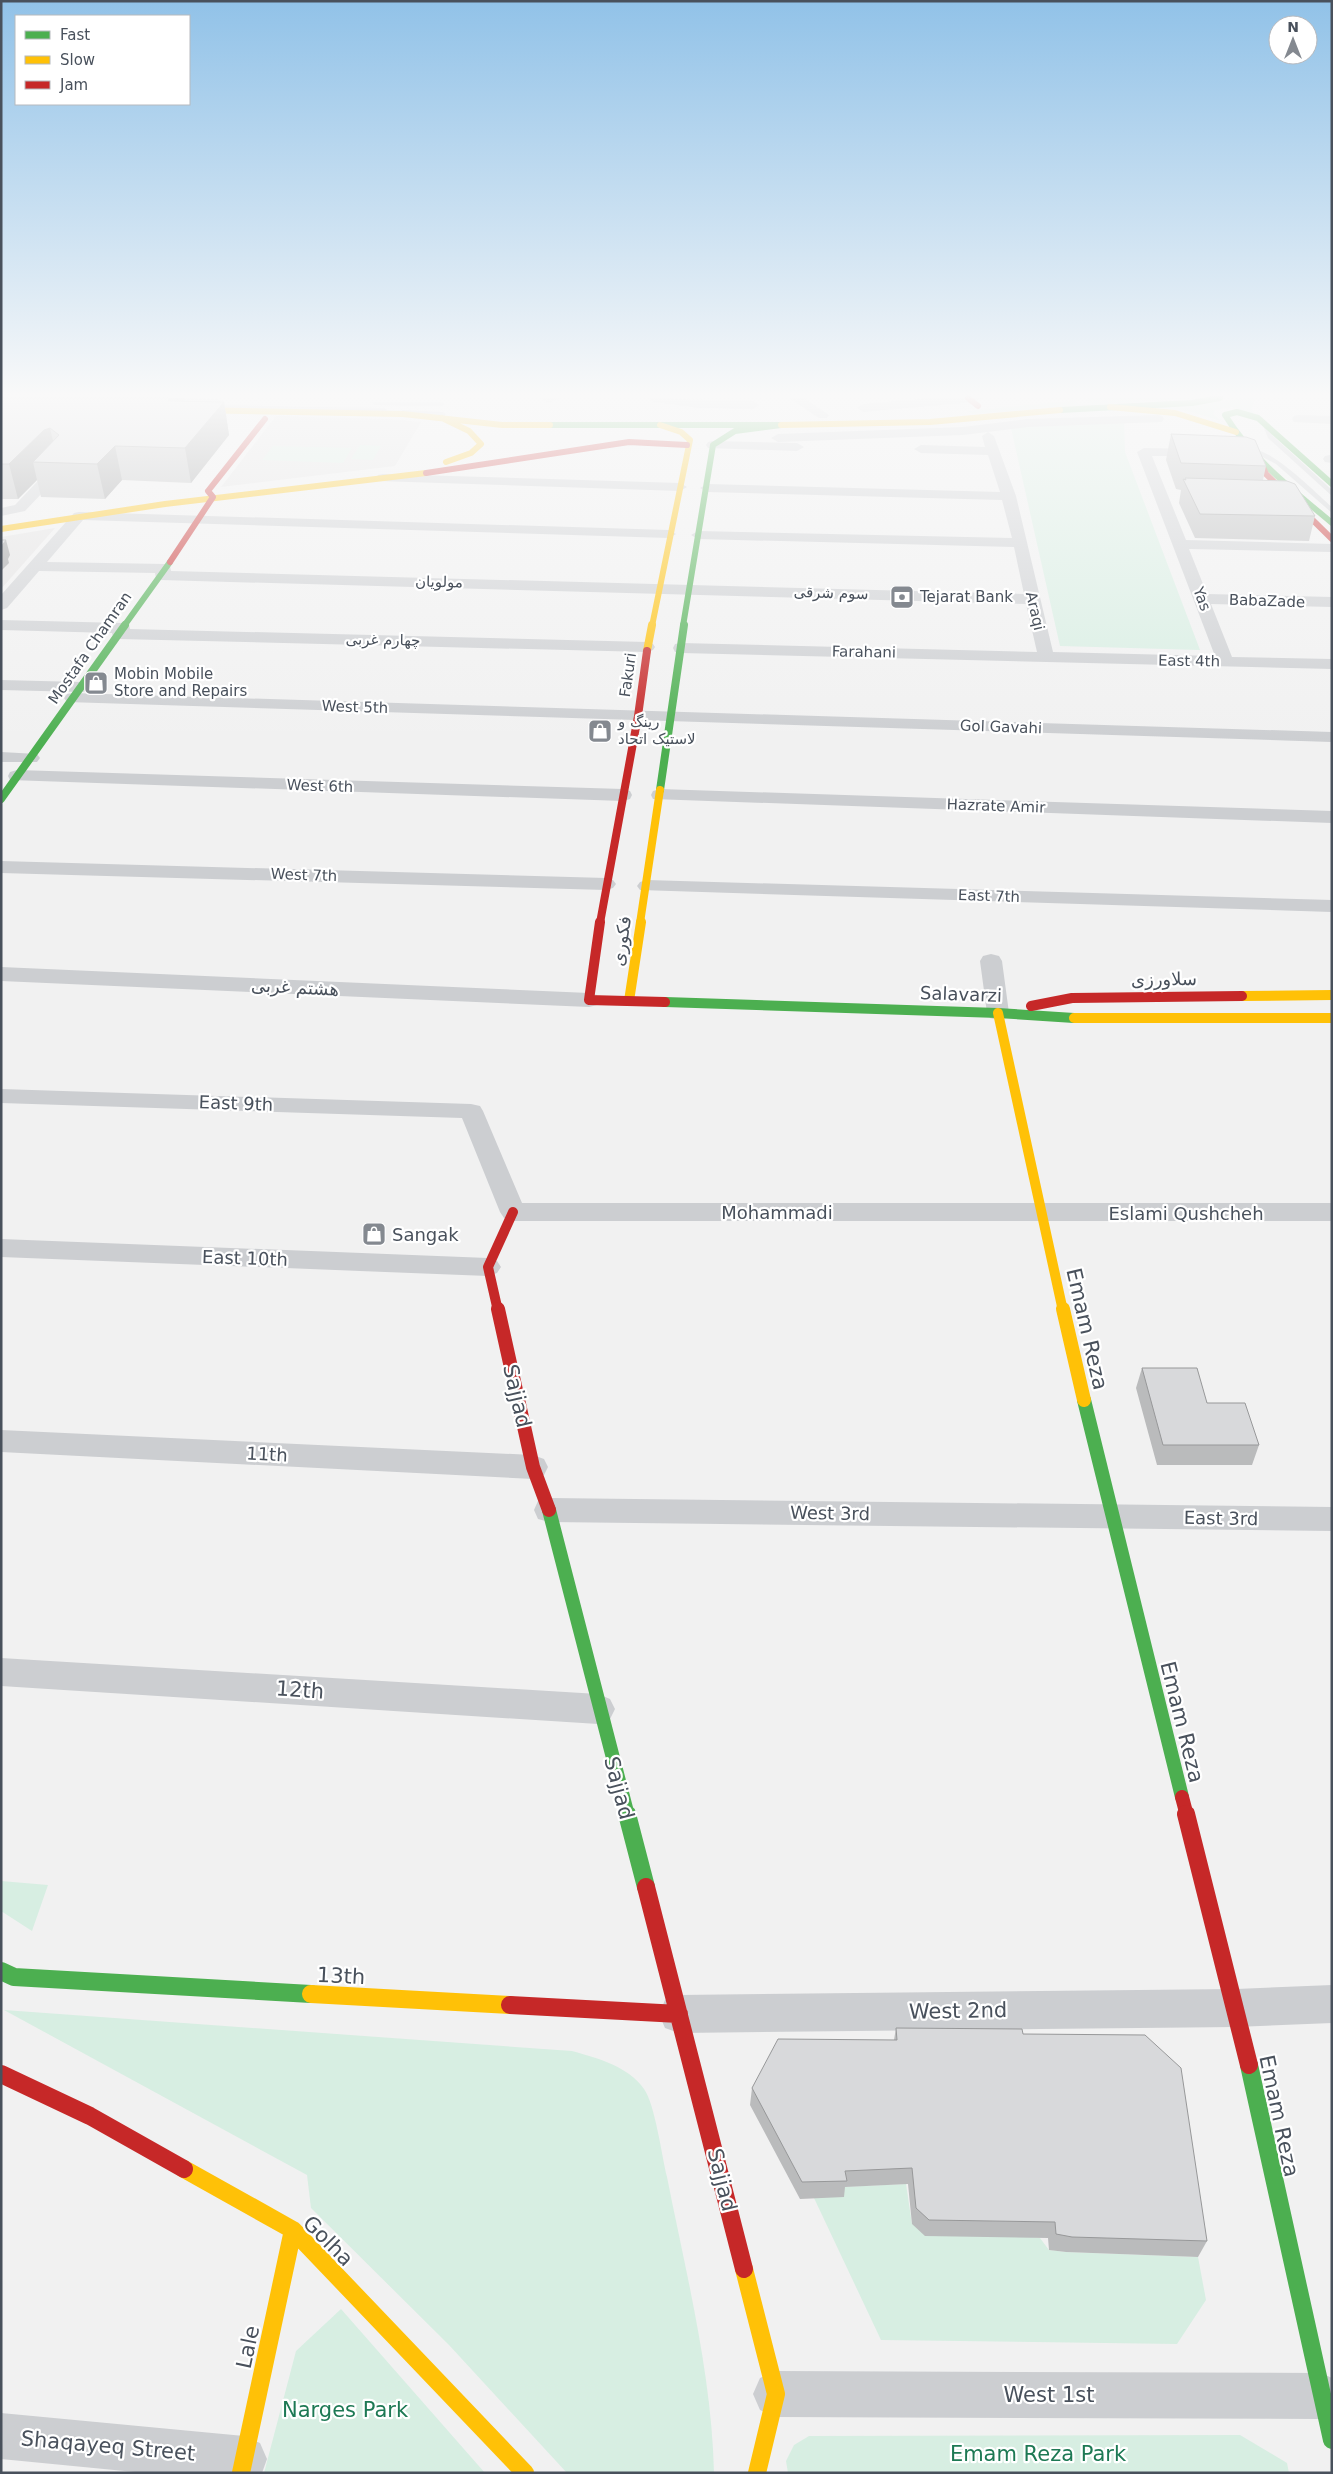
<svg xmlns="http://www.w3.org/2000/svg" width="1333" height="2474" font-family="'DejaVu Sans','Noto Naskh Arabic',sans-serif">
  <style>
    .education { fill: #e3e2e2 }
    .green { fill: #d7eee2 }
    .lines { fill: none; stroke-linecap: round; stroke-linejoin: round }
    .lane { fill: #ccced1; fill-rule: evenodd }
    .street { fill: #ccced1; fill-rule: evenodd }
    .fast-far4 { stroke: #4caf50; stroke-width: 6 }
    .fast-far3 { stroke: #4caf50; stroke-width: 8 }
    .fast-far2 { stroke: #4caf50; stroke-width: 10 }
    .fast-far1 { stroke: #4caf50; stroke-width: 14 }
    .fast { stroke: #4caf50; stroke-width: 18 }
    .slow-far4 { stroke: #ffc107; stroke-width: 6 }
    .slow-far3 { stroke: #ffc107; stroke-width: 8 }
    .slow-far2 { stroke: #ffc107; stroke-width: 10 }
    .slow-far1 { stroke: #ffc107; stroke-width: 14 }
    .slow { stroke: #ffc107; stroke-width: 18 }
    .jam-far4 { stroke: #c62828; stroke-width: 6 }
    .jam-far3 { stroke: #c62828; stroke-width: 8 }
    .jam-far2 { stroke: #c62828; stroke-width: 10 }
    .jam-far1 { stroke: #c62828; stroke-width: 14 }
    .jam { stroke: #c62828; stroke-width: 18 }
    .wall { fill: #babbbc }
    .shaded-wall { fill: #979899 }
    .building { fill: #d8d9db; stroke: #979899 }
    .labels { text-anchor: middle; dominant-baseline: central; stroke-width: 4.5; stroke-linejoin: round; paint-order: stroke }
    .far-street-label { font-size: 15px; fill: #49515c; stroke: #fff }
    .far-poi-label { font-size: 15px; fill: #49515c; stroke: #fff; text-anchor: start }
    .street-label { font-size: 18px; fill: #49515c; stroke: #fff }
    .poi-label { font-size: 18px; fill: #49515c; stroke: #fff; text-anchor: start }
    .near-street-label { font-size: 21px; fill: #49515c; stroke: #fff }
    .near-park-label { font-size: 21px; fill: #1d7954; stroke: #fff }
  </style>
  <rect width="100%" height="100%" fill="#f1f1f1"/>
  <!-- education -->
  <path class="education" d="M 276,416 L 389,419 L 421,422 L 395,466 L 221,487 Z
    M 55,528 L 1,589 L 1,537 Z"/>
  <!-- green -->
  <path class="green" d="M 1195,398 L 1093,405 L 1087,399 L 1094,398 Z
    M 1247,398 L 1256,398 L 1251,409 L 1254,415 L 1232,407 L 1215,410 L 1213,414 L 1221,421 L 1192,412 L 1157,407 L 1192,406 Z
    M 1079,400 L 1074,403 L 1085,405 L 972,414 L 968,411 Z
    M 1124,422 L 1125,452 L 1200,650 L 1060,646 L 1011,428 L 1016,426 Z
    M 360,445 L 381,446 L 373,460 L 351,459 Z
    M 273,446 L 352,448 L 343,463 L 262,460 Z
    M 1,1881 L 48,1885 L 32,1931 L 1,1911 Z
    M 4,2010 L 572,2051 C 597,2058 628,2066 644,2089 C 655,2104 662,2157 667,2177 C 686,2273 712,2375 714,2473 L 567,2473 L 449,2345 L 311,2208 L 307,2175 Z
    M 906,2184 L 912,2224 L 1040,2238 L 1049,2250 L 1066,2252 L 1198,2257 L 1206,2300 L 1177,2344 L 881,2340 L 814,2198 L 842,2187 Z
    M 341,2309 L 485,2473 L 264,2473 L 296,2351 Z
    M 1240,2435 L 1287,2463 L 1289,2473 L 788,2473 L 786,2461 L 794,2445 L 809,2436 Z"/>
  <g class="lines">
    <!-- lane -->
    <path class="lane" d="M 167,398 L 219,399 L 222,401 L 219,403 L 167,402 L 164,400 Z
      M 372,402 L 442,402 L 445,404 L 442,406 L 374,405 Z
      M 207,405 L 384,408 L 387,410 L 384,412 L 209,408 Z
      M 402,410 L 443,412 L 446,414 L 442,420 L 439,418 L 440,416 L 404,413 Z
      M 1262,423 L 1266,423 L 1273,436 L 1332,490 L 1332,496 L 1268,438 Z
      M 1253,450 C 1273,449 1316,493 1332,507 L 1332,513 L 1276,464 L 1253,452 Z"/>
    <!-- street -->
    <path class="street" d="M 561,398 L 548,403 L 542,399 L 542,398 Z
      M 648,398 L 753,401 L 759,405 L 753,409 L 699,408 L 654,402 Z
      M 789,398 L 804,398 L 829,415 L 827,418 L 819,418 Z
      M 930,398 L 981,398 L 975,402 L 863,412 L 857,408 L 863,404 Z
      M 1158,415 L 1162,416 L 1164,419 L 1162,422 L 1027,427 L 963,435 L 778,442 L 771,438 L 778,434 L 963,427 L 1027,419 Z
      M 1298,415 L 1332,416 L 1332,424 L 1294,422 L 1292,419 L 1294,416 Z
      M 988,432 L 994,436 L 1016,496 L 1053,652 L 1215,656 L 1137,452 L 1144,448 L 1203,449 L 1210,453 L 1208,456 L 1152,456 L 1186,540 L 1332,544 L 1332,552 L 1189,549 L 1207,594 L 1332,597 L 1332,607 L 1211,604 L 1232,657 L 1332,659 L 1332,669 L 681,653 L 675,652 L 673,648 L 675,644 L 681,643 L 1037,652 L 1026,604 L 161,580 L 156,578 L 155,573 L 39,571 L 7,608 L 1,610 L 1,595 L 74,513 L 79,512 L 669,530 L 676,534 L 669,538 L 83,520 L 47,562 L 165,564 L 170,566 L 171,571 L 1024,594 L 1014,547 L 698,539 L 691,535 L 698,531 L 1012,538 L 1002,500 L 707,492 L 700,488 L 707,484 L 1000,492 L 988,455 L 921,453 L 914,449 L 921,445 L 985,447 L 982,436 Z
      M 713,441 L 797,443 L 804,447 L 797,451 L 708,448 L 706,445 L 708,442 Z
      M 1330,455 L 1332,463 L 1325,462 L 1323,459 L 1325,456 Z
      M 58,464 L 65,468 L 63,471 L 25,511 L 1,516 L 1,508 L 15,505 L 53,465 Z
      M 383,474 L 680,483 L 687,487 L 680,491 L 378,481 L 376,478 L 378,475 Z
      M 1,620 L 123,623 L 129,625 L 130,629 L 647,642 L 653,644 L 655,647 L 653,650 L 647,652 L 119,639 L 113,637 L 112,633 L 1,630 Z
      M 1,680 L 81,682 L 87,683 L 90,687 L 87,691 L 81,692 L 1,690 Z
      M 73,693 L 1332,732 L 1332,742 L 67,702 L 64,698 L 67,694 Z
      M 1,752 L 37,754 L 40,758 L 37,762 L 1,762 Z
      M 17,770 L 623,789 L 630,791 L 632,795 L 630,799 L 623,801 L 10,780 L 8,776 L 10,772 Z
      M 660,789 L 1332,811 L 1332,823 L 653,799 L 651,795 L 653,791 Z
      M 1,861 L 606,878 L 613,880 L 616,884 L 613,888 L 606,890 L 1,873 Z
      M 647,880 L 1332,900 L 1332,912 L 640,890 L 637,886 L 640,882 Z
      M 991,954 L 999,956 L 1002,961 L 1009,1013 L 1006,1018 L 998,1020 L 990,1018 L 987,1013 L 980,961 L 983,956 Z
      M 1,967 L 589,993 L 597,995 L 600,1000 L 597,1005 L 589,1007 L 1,981 Z
      M 1,1089 L 471,1104 L 480,1106 L 483,1111 L 522,1203 L 1332,1203 L 1332,1221 L 513,1221 L 504,1218 L 500,1212 L 462,1118 L 1,1103 Z
      M 1,1239 L 488,1258 L 497,1261 L 501,1267 L 497,1273 L 488,1276 L 1,1257 Z
      M 1,1430 L 533,1455 L 544,1459 L 548,1467 L 544,1475 L 533,1479 L 1,1452 Z
      M 549,1498 L 1332,1507 L 1332,1531 L 549,1522 L 538,1519 L 534,1510 L 538,1501 Z
      M 1,1658 L 598,1694 L 610,1699 L 615,1709 L 610,1719 L 598,1724 L 1,1686 Z
      M 1332,1985 L 1332,2023 L 1236,2027 L 679,2033 L 665,2028 L 659,2014 L 665,2000 L 679,1995 L 1236,1989 Z
      M 776,2371 L 1321,2373 L 1332,2378 L 1332,2414 L 1321,2419 L 776,2417 L 760,2410 L 753,2394 L 760,2378 Z
      M 1,2413 L 244,2436 L 260,2443 L 267,2459 L 262,2473 L 145,2473 L 1,2459 Z"/>
    <!-- fast-far4 -->
    <path class="fast-far4" d="M 1060,410 L 1192,403 L 1220,398
      M 550,425 L 781,425
      M 1332,484 L 1258,418 L 1237,412 L 1225,415 C 1252,459 1293,490 1332,523
      M 124,626 L 170,562
      M 683,626 L 713,445 L 735,431 L 781,425"/>
    <!-- fast-far3 -->
    <path class="fast-far3" d="M 660,790 L 684,625
      M 1,799 L 125,625"/>
    <!-- fast-far2 -->
    <path class="fast-far2" d="M 665,1002 L 998,1013 L 1074,1018"/>
    <!-- fast-far1 -->
    <path class="fast-far1" d="M 1084,1400 L 1182,1797
      M 549,1510 L 628,1816"/>
    <!-- fast -->
    <path class="fast" d="M 627,1814 L 646,1887
      M 1,1971 L 14,1977 L 311,1994
      M 1249,2065 L 1332,2440"/>
    <!-- slow-far4 -->
    <path class="slow-far4" d="M 1110,407 L 1175,413 L 1236,432
      M 188,410 L 403,414 L 502,425 L 550,425
      M 442,418 L 469,431 L 481,444 L 471,453 L 446,462
      M 781,425 L 930,422 L 1060,410
      M 1,529 L 165,504 L 426,473
      M 652,626 L 690,440 L 681,432 L 660,425"/>
    <!-- slow-far3 -->
    <path class="slow-far3" d="M 647,651 L 652,625
      M 640,923 L 660,790"/>
    <!-- slow-far2 -->
    <path class="slow-far2" d="M 1242,996 L 1332,995
      M 629,1001 L 641,922
      M 998,1013 L 1063,1311
      M 1074,1018 L 1332,1018"/>
    <!-- slow-far1 -->
    <path class="slow-far1" d="M 1063,1309 L 1084,1400"/>
    <!-- slow -->
    <path class="slow" d="M 311,1994 L 510,2005
      M 184,2169 L 293,2230 L 525,2473
      M 744,2269 L 776,2394 L 757,2473
      M 241,2473 L 293,2230"/>
    <!-- jam-far4 -->
    <path class="jam-far4" d="M 968,398 L 978,406
      M 1257,454 L 1266,474 L 1332,539
      M 426,473 L 629,442 L 687,445
      M 208,491 L 265,419
      M 170,562 L 213,497 L 208,491"/>
    <!-- jam-far3 -->
    <path class="jam-far3" d="M 600,923 L 638,716 L 647,651"/>
    <!-- jam-far2 -->
    <path class="jam-far2" d="M 600,922 L 589,1000 L 665,1002
      M 1031,1006 L 1072,998 L 1242,996
      M 498,1311 L 488,1267 L 513,1212"/>
    <!-- jam-far1 -->
    <path class="jam-far1" d="M 498,1309 L 533,1467 L 549,1510
      M 1182,1797 L 1187,1816"/>
    <!-- jam -->
    <path class="jam" d="M 1186,1814 L 1249,2065
      M 646,1887 L 744,2269
      M 510,2005 L 679,2014
      M 1,2074 L 90,2116 L 184,2169"/>
  </g>
  <!-- wall -->
  <path class="wall" d="M 1,398 L 224,402 L 229,435 L 191,483 L 122,480 L 105,499 L 41,497 L 37,480 L 18,499 L 1,499 Z
    M 1171,434 L 1266,466 L 1263,480 L 1315,516 L 1309,541 L 1195,538 L 1179,503 L 1181,490 L 1176,489 L 1166,460 Z
    M 1142,1368 L 1207,1403 L 1259,1445 L 1252,1465 L 1157,1465 L 1136,1388 Z
    M 896,2028 L 1023,2034 L 1207,2241 L 1198,2257 L 1066,2252 L 1049,2250 L 1048,2238 L 925,2236 L 912,2224 L 908,2184 L 845,2187 L 844,2197 L 800,2199 L 750,2105 L 752,2088 L 894,2040 Z"/>
  <!-- shaded-wall -->
  <path class="shaded-wall" d="M 170,398 L 184,398 L 187,419 L 168,401 Z
    M 224,402 L 229,435 L 191,483 L 185,448 Z
    M 50,428 L 58,462 L 33,462 L 37,480 L 18,499 L 9,464 L 44,430 Z
    M 115,446 L 122,480 L 105,499 L 97,464 Z
    M 6,540 L 10,555 L 8,559 L 9,563 L 1,571 L 1,547 Z"/>
  <!-- building -->
  <path class="building" d="M 1,398 L 170,398 L 168,401 L 224,402 L 185,448 L 115,446 L 97,464 L 33,462 L 59,435 L 50,428 L 44,430 L 9,464 L 1,464 Z
    M 1171,434 L 1246,437 L 1255,440 L 1266,466 L 1181,463 Z
    M 1185,478 L 1287,481 L 1295,484 L 1315,516 L 1200,514 L 1183,479 L 1186,480 Z
    M 1,540 L 6,540 L 1,547 Z
    M 1142,1368 L 1197,1368 L 1207,1403 L 1245,1403 L 1259,1445 L 1163,1445 Z
    M 896,2028 L 1022,2029 L 1023,2034 L 1145,2035 L 1181,2068 L 1207,2241 L 1072,2237 L 1056,2234 L 1055,2222 L 929,2220 L 916,2208 L 912,2168 L 845,2171 L 847,2181 L 802,2182 L 752,2088 L 778,2039 L 897,2040 Z"/>
  <!-- sky -->
  <linearGradient id="sky" x2="0" y2="1"><stop stop-color="#91c2e8"/><stop offset="0.53" stop-color="#f9f9f9"/><stop offset="1" stop-color="#f9f9f9" stop-opacity="0"/></linearGradient>
  <rect width="1333" height="745" fill="url(#sky)"/>
  <!-- icons -->
  <defs>
    <g id="bank-square" transform="scale(1.25)"><rect x="-9" y="-9" width="18" height="18" rx="4" fill="#848990" stroke="#fff"/><path d="M-6-4H6V4H-6ZM0-2.3a2.3 2.3 0 1 0 0 4.6a2.3 2.3 0 1 0 0-4.6Z" fill="#fff"/></g>
    <g id="shop-square" transform="scale(1.25)"><rect x="-9" y="-9" width="18" height="18" rx="4" fill="#848990" stroke="#fff"/><path d="M-5-2.5h2.3a2.7 3.5 0 0 1 5.4 0H5L5.5 6h-11ZM-1.5-2.5h3a1.5 2.3 0 0 0-3 0Z" fill="#fff"/></g>
  </defs>
  <g fill-rule="evenodd">
    <use href="#bank-square" x="902" y="597"/>
    <use href="#shop-square" x="96" y="683"/>
    <use href="#shop-square" x="600" y="731"/>
    <use href="#shop-square" x="374" y="1234"/>
  </g>
  <g class="labels">
    <!-- far-street labels -->
    <g class="far-street-label">
      <text transform="translate(439 582) rotate(1)">مولویان</text>
      <text transform="translate(831 593) rotate(2)">سوم شرقی</text>
      <text transform="translate(1202 599) rotate(69)">Yas</text>
      <text transform="translate(1267 601) rotate(2)">BabaZade</text>
      <text transform="translate(1035 611) rotate(77)">Araqi</text>
      <text transform="translate(383 640) rotate(1)">چهارم غربی</text>
      <text transform="translate(90 648) rotate(-55)">Mostafa Chamran</text>
      <text transform="translate(864 652) rotate(1)">Farahani</text>
      <text transform="translate(1189 661) rotate(1)">East 4th</text>
      <text transform="translate(628 675) rotate(-82)">Fakuri</text>
      <text transform="translate(355 707) rotate(2)">West 5th</text>
      <text transform="translate(1001 727) rotate(2)">Gol Gavahi</text>
      <text transform="translate(320 786) rotate(2)">West 6th</text>
      <text transform="translate(996 806) rotate(2)">Hazrate Amir</text>
      <text transform="translate(304 875) rotate(2)">West 7th</text>
      <text transform="translate(989 896) rotate(2)">East 7th</text>
    </g>
    <!-- far-poi labels -->
    <g class="far-poi-label">
      <text x="920" y="597">Tejarat Bank</text>
      <text x="114" y="674">Mobin Mobile<tspan x="114" dy="17">Store and Repairs</tspan></text>
      <text x="618" y="722">رینگ و<tspan x="618" dy="17">لاستیک اتحاد</tspan></text>
    </g>
    <!-- street labels -->
    <g class="street-label">
      <text transform="translate(621 941) rotate(-81)">فکوری</text>
      <text transform="translate(1164 979) rotate(-1)">سلاورزی</text>
      <text transform="translate(295 987) rotate(3)">هشتم غربی</text>
      <text transform="translate(961 994) rotate(2)">Salavarzi</text>
      <text transform="translate(236 1103) rotate(2)">East 9th</text>
      <text x="777" y="1212">Mohammadi</text>
      <text x="1186" y="1213">Eslami Qushcheh</text>
      <text transform="translate(245 1258) rotate(2)">East 10th</text>
      <text transform="translate(267 1454) rotate(3)">11th</text>
      <text transform="translate(830 1513) rotate(1)">West 3rd</text>
      <text transform="translate(1221 1518) rotate(1)">East 3rd</text>
    </g>
    <!-- poi labels -->
    <g class="poi-label">
      <text x="392" y="1234">Sangak</text>
    </g>
    <!-- near-street labels -->
    <g class="near-street-label">
      <text transform="translate(1087 1329) rotate(77)">Emam Reza</text>
      <text transform="translate(517 1396) rotate(77)">Sajjad</text>
      <text transform="translate(300 1690) rotate(4)">12th</text>
      <text transform="translate(1182 1722) rotate(76)">Emam Reza</text>
      <text transform="translate(619 1788) rotate(75)">Sajjad</text>
      <text transform="translate(341 1976) rotate(3)">13th</text>
      <text transform="translate(958 2011) rotate(-1)">West 2nd</text>
      <text transform="translate(1279 2116) rotate(78)">Emam Reza</text>
      <text transform="translate(722 2180) rotate(76)">Sajjad</text>
      <text transform="translate(328 2241) rotate(45)">Golha</text>
      <text transform="translate(248 2347) rotate(-78)">Lale</text>
      <text x="1049" y="2395">West 1st</text>
      <text transform="translate(108 2446) rotate(5)">Shaqayeq Street</text>
    </g>
    <!-- near-park labels -->
    <g class="near-park-label">
      <text x="345" y="2410">Narges Park</text>
      <text x="1038" y="2454">Emam Reza Park</text>
    </g>
  </g>
  <!-- border -->
  <rect width="1333" height="2474" fill="none" stroke="#49515c" stroke-width="5"/>
  <!-- legend -->
  <rect x="15" y="15" width="175" height="90" fill="#ffffff" stroke="#b6b9be"/>
  <rect x="25" y="31" width="25" height="8" fill="#4caf50" stroke="#b6b9be"/>
  <text x="60" y="40" font-size="15" fill="#49515c">Fast</text>
  <rect x="25" y="56" width="25" height="8" fill="#ffc107" stroke="#b6b9be"/>
  <text x="60" y="65" font-size="15" fill="#49515c">Slow</text>
  <rect x="25" y="81" width="25" height="8" fill="#c62828" stroke="#b6b9be"/>
  <text x="60" y="90" font-size="15" fill="#49515c">Jam</text>
  <!-- north arrow -->
  <g transform="translate(1293 40)"><circle r="24" fill="#ffffff" stroke="#b6b9be"/>
  <path d="M0-4L9 19L0 12L-9 19Z" fill="#848990"/>
  <text y="-8" font-size="14" font-weight="bold" text-anchor="middle" fill="#49515c">N</text>
  </g>
</svg>
